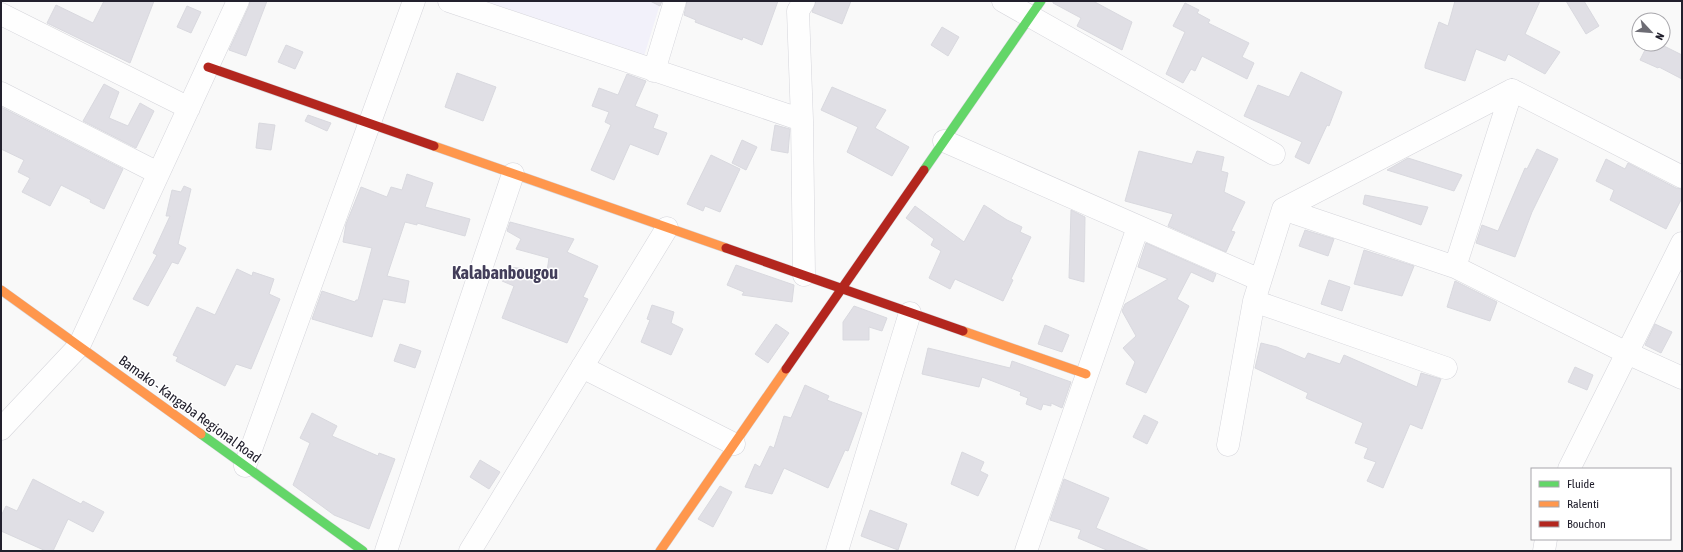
<svg xmlns="http://www.w3.org/2000/svg" width="1683" height="552" font-family="'Asap Condensed',sans-serif">
  <style>
    .built { fill: #f2f1fa }
    .building { fill: #e0dfe5; stroke: #d9d9df }
    .lines { fill: none; stroke-linecap: round; stroke-linejoin: round }
    .street-casing { stroke: #d5d5db; stroke-width: 23 }
    .fast-casing { stroke: #d5d5db; stroke-width: 10 }
    .slow-casing { stroke: #d5d5db; stroke-width: 10 }
    .jam-casing { stroke: #d5d5db; stroke-width: 10 }
    .street { stroke: #fefefe; stroke-width: 22 }
    .fast { stroke: #63d668; stroke-width: 9 }
    .slow { stroke: #ff974d; stroke-width: 9 }
    .jam { stroke: #b3261e; stroke-width: 9 }
    .labels { text-anchor: middle; dominant-baseline: central; stroke-width: 3; stroke-linejoin: round; paint-order: stroke }
    .street-label { font-size: 14px; fill: #22202d; stroke: #fff }
    .district-label { font-size: 18px; font-weight: bold; fill: #433e5a; stroke: #fff }
  </style>
  <rect width="100%" height="100%" fill="#f9f9f9"/>
  <!-- built -->
  <path class="built" d="M 485,1 L 661,1 L 644,56 Z"/>
  <!-- building -->
  <path class="building" d="M 104,1 L 154,1 L 130,63 L 47,23 L 56,5 L 93,23 Z
    M 250,1 L 267,1 L 246,56 L 229,50 L 249,6 Z
    M 650,1 L 662,1 L 660,6 Z
    M 687,1 L 778,1 L 762,45 L 743,37 L 742,40 L 695,22 L 696,20 L 684,15 Z
    M 816,1 L 851,1 L 842,24 L 812,12 Z
    M 1053,1 L 1093,1 L 1132,22 L 1122,50 L 1077,26 L 1081,18 L 1053,3 Z
    M 1455,1 L 1540,1 L 1525,34 L 1560,52 L 1545,74 L 1508,54 L 1505,61 L 1476,49 L 1465,81 L 1425,68 L 1425,65 L 1439,22 L 1448,26 Z
    M 1566,1 L 1584,1 L 1599,26 L 1586,34 Z
    M 1185,3 L 1199,10 L 1197,13 L 1210,20 L 1208,23 L 1249,43 L 1242,57 L 1254,63 L 1247,79 L 1202,56 L 1195,71 L 1191,69 L 1183,83 L 1166,74 L 1185,32 L 1173,26 Z
    M 187,6 L 201,12 L 191,33 L 177,27 Z
    M 942,27 L 959,37 L 948,56 L 931,45 Z
    M 1648,44 L 1660,44 L 1682,55 L 1682,79 L 1659,67 L 1658,68 L 1640,60 Z
    M 286,45 L 303,52 L 295,69 L 278,62 Z
    M 1301,72 L 1342,92 L 1329,126 L 1327,125 L 1309,164 L 1295,157 L 1302,142 L 1244,116 L 1258,85 L 1289,97 Z
    M 457,73 L 496,87 L 483,121 L 445,107 Z
    M 627,74 L 646,81 L 635,106 L 658,115 L 653,128 L 667,133 L 658,155 L 630,144 L 614,180 L 591,170 L 611,125 L 605,122 L 609,112 L 592,106 L 599,88 L 618,95 Z
    M 104,84 L 119,92 L 109,118 L 128,126 L 140,103 L 154,111 L 136,148 L 83,121 Z
    M 832,87 L 886,110 L 875,128 L 909,147 L 892,176 L 847,152 L 858,127 L 821,110 Z
    M 1,107 L 123,169 L 104,209 L 90,202 L 91,200 L 61,185 L 50,206 L 22,192 L 30,178 L 18,172 L 24,160 L 1,149 Z
    M 308,115 L 331,123 L 327,131 L 305,121 Z
    M 259,123 L 275,125 L 271,150 L 256,148 Z
    M 775,125 L 790,129 L 788,153 L 771,150 Z
    M 742,140 L 757,147 L 746,170 L 732,163 Z
    M 1537,149 L 1558,159 L 1532,212 L 1515,257 L 1476,243 L 1482,225 L 1498,231 L 1525,168 L 1527,169 Z
    M 1139,151 L 1192,164 L 1197,151 L 1224,157 L 1221,171 L 1228,173 L 1224,192 L 1245,202 L 1231,231 L 1235,232 L 1226,252 L 1168,226 L 1173,214 L 1125,201 Z
    M 711,155 L 740,169 L 720,212 L 705,206 L 703,211 L 687,204 Z
    M 1408,158 L 1462,175 L 1454,191 L 1387,170 Z
    M 1606,159 L 1625,169 L 1628,163 L 1676,188 L 1682,189 L 1682,198 L 1666,229 L 1610,200 L 1614,190 L 1596,181 Z
    M 407,174 L 433,183 L 425,207 L 470,219 L 465,236 L 417,223 L 417,225 L 405,222 L 387,276 L 409,281 L 405,303 L 383,299 L 372,337 L 312,319 L 322,291 L 355,302 L 356,300 L 358,300 L 372,248 L 343,242 L 346,224 L 361,187 L 387,197 L 391,187 L 402,190 Z
    M 184,186 L 191,189 L 178,244 L 186,248 L 178,264 L 172,262 L 148,306 L 133,299 L 157,255 L 153,253 L 170,216 L 166,216 L 172,190 L 181,192 Z
    M 1365,195 L 1428,207 L 1421,225 L 1363,204 Z
    M 984,205 L 1007,220 L 1022,227 L 1020,232 L 1031,237 L 1011,279 L 1013,280 L 1003,301 L 955,279 L 950,289 L 929,278 L 941,251 L 931,245 L 934,239 L 906,218 L 915,206 L 964,242 Z
    M 1071,210 L 1085,217 L 1084,282 L 1069,278 Z
    M 510,222 L 574,239 L 567,252 L 598,266 L 583,297 L 588,299 L 567,343 L 502,318 L 514,286 L 502,281 L 508,267 L 547,271 L 549,258 L 516,249 L 521,239 L 507,231 Z
    M 1305,230 L 1334,239 L 1328,256 L 1299,246 Z
    M 1146,243 L 1216,274 L 1213,282 L 1191,272 L 1177,299 L 1189,306 L 1146,393 L 1126,384 L 1135,362 L 1123,348 L 1136,336 L 1122,311 L 1125,304 L 1168,279 L 1138,267 Z
    M 1364,250 L 1414,266 L 1402,296 L 1354,284 Z
    M 736,265 L 794,285 L 792,302 L 742,295 L 744,292 L 727,285 Z
    M 237,269 L 252,276 L 253,272 L 274,279 L 269,294 L 280,299 L 251,369 L 236,364 L 225,386 L 176,361 L 178,357 L 173,355 L 197,307 L 215,315 Z
    M 1329,280 L 1350,287 L 1342,311 L 1321,304 Z
    M 1455,281 L 1497,302 L 1490,321 L 1447,307 Z
    M 652,305 L 674,312 L 671,323 L 683,329 L 671,355 L 641,342 L 650,320 L 647,319 Z
    M 854,306 L 887,318 L 882,331 L 869,327 L 869,340 L 843,340 L 843,322 Z
    M 776,324 L 789,333 L 768,363 L 755,354 Z
    M 1655,324 L 1672,332 L 1661,353 L 1645,345 Z
    M 1045,325 L 1069,335 L 1062,352 L 1038,344 Z
    M 1261,343 L 1277,347 L 1305,359 L 1308,353 L 1340,364 L 1344,355 L 1417,387 L 1421,373 L 1441,379 L 1422,429 L 1410,424 L 1383,488 L 1367,481 L 1376,462 L 1364,458 L 1368,448 L 1355,443 L 1363,423 L 1306,398 L 1308,393 L 1255,368 Z
    M 400,344 L 421,351 L 415,368 L 394,361 Z
    M 928,348 L 1010,368 L 1012,361 L 1071,382 L 1062,408 L 1051,403 L 1051,406 L 1043,404 L 1041,410 L 1026,404 L 1028,398 L 1020,395 L 1021,392 L 982,377 L 979,387 L 922,374 Z
    M 1575,367 L 1593,375 L 1587,390 L 1568,382 Z
    M 805,385 L 829,396 L 827,400 L 862,413 L 848,451 L 845,450 L 828,488 L 784,468 L 772,494 L 745,487 L 755,464 L 760,467 L 770,446 L 774,448 L 784,416 L 791,418 Z
    M 312,413 L 337,426 L 332,436 L 378,456 L 379,453 L 395,459 L 369,529 L 334,515 L 293,485 L 310,443 L 300,438 Z
    M 1144,415 L 1158,422 L 1147,444 L 1133,437 Z
    M 962,452 L 984,462 L 980,471 L 988,475 L 978,496 L 951,484 Z
    M 480,460 L 500,472 L 489,489 L 470,477 Z
    M 33,479 L 81,504 L 83,501 L 104,512 L 93,532 L 68,519 L 53,551 L 46,551 L 1,531 L 1,516 L 6,506 L 17,511 Z
    M 1064,479 L 1109,498 L 1096,528 L 1150,551 L 1109,551 L 1078,538 L 1081,530 L 1050,520 Z
    M 720,486 L 732,492 L 713,527 L 698,519 Z
    M 870,510 L 907,524 L 898,550 L 861,536 Z"/>
  <g class="lines">
    <!-- street casing -->
    <g class="street-casing">
      <path id="street" d="M 449,1 L 802,120
        M 1003,1 L 1274,154
        M 1,14 L 189,108
        M 654,71 L 675,1
        M 1512,90 L 1682,177
        M 1,93 L 158,173
        M 944,141 L 1260,280
        M 1283,209 L 1455,267 L 1627,353 L 1682,378
        M 1455,267 L 1512,90
        M 804,275 L 802,120 L 798,11 L 804,1
        M 1254,301 L 1446,368
        M 582,367 L 734,444
        M 1,429 L 79,346 L 238,1
        M 1228,445 L 1254,301 L 1283,209 L 1512,90
        M 245,466 L 414,1
        M 1569,469 L 1682,243
        M 386,551 L 513,174
        M 470,551 L 667,228
        M 837,551 L 910,313
        M 1026,551 L 1138,227
        M 1544,551 L 1546,539"/>
    </g>
    <!-- fast casing -->
    <g class="fast-casing">
      <path id="fast" d="M 924,170 L 1041,1
        M 201,434 L 363,551"/>
    </g>
    <!-- slow casing -->
    <g class="slow-casing">
      <path id="slow" d="M 434,146 L 726,248
        M 1,290 L 201,434
        M 963,331 L 1086,374
        M 660,551 L 786,369"/>
    </g>
    <!-- jam casing -->
    <g class="jam-casing">
      <path id="jam" d="M 208,67 L 434,146
        M 726,248 L 963,331
        M 786,369 L 924,170"/>
    </g>
    <!-- street -->
    <use href="#street" class="street"/>
    <!-- fast -->
    <use href="#fast" class="fast"/>
    <!-- slow -->
    <use href="#slow" class="slow"/>
    <!-- jam -->
    <use href="#jam" class="jam"/>
  </g>
  <g class="labels">
    <!-- street labels -->
    <g class="street-label">
      <text transform="translate(190 409) rotate(36)">Bamako - Kangaba Regional Road</text>
    </g>
    <!-- district labels -->
    <g class="district-label">
      <text x="505" y="272">Kalabanbougou</text>
    </g>
  </g>
  <!-- border -->
  <rect width="1683" height="552" fill="none" stroke="#22202d" stroke-width="4"/>
  <!-- legend -->
  <rect x="1531" y="468" width="140" height="72" fill="#ffffff" stroke="#a7a6ab"/>
  <rect x="1539" y="481" width="20" height="6" fill="#63d668" stroke="#a7a6ab"/>
  <text x="1567" y="488" font-size="12" fill="#22202d">Fluide</text>
  <rect x="1539" y="501" width="20" height="6" fill="#ff974d" stroke="#a7a6ab"/>
  <text x="1567" y="508" font-size="12" fill="#22202d">Ralenti</text>
  <rect x="1539" y="521" width="20" height="6" fill="#b3261e" stroke="#a7a6ab"/>
  <text x="1567" y="528" font-size="12" fill="#22202d">Bouchon</text>
  <!-- north arrow -->
  <g transform="translate(1651 32) rotate(116)"><circle r="19" fill="#ffffff" stroke="#a7a6ab"/>
  <path d="M0-3L7 15L0 10L-7 15Z" fill="#6d6c74"/>
  <text y="-6" font-size="11" font-weight="bold" text-anchor="middle" fill="#22202d">N</text>
  </g>
</svg>
